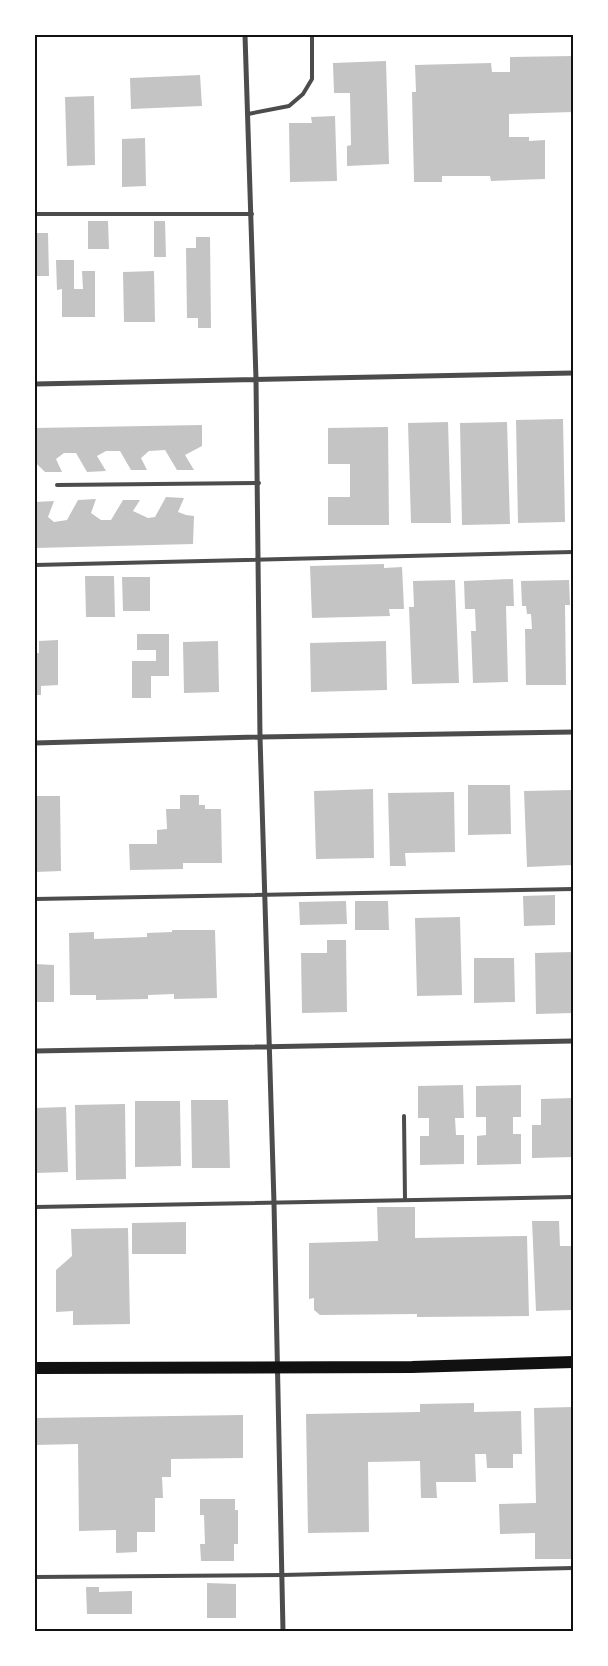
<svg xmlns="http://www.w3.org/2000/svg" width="608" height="1666" font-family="Lato,sans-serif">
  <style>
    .building { fill: #c4c4c4 }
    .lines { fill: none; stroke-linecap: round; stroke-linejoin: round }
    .service { stroke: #4c4c4c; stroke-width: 4 }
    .minor { stroke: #4c4c4c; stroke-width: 5 }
    .primary { stroke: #111; stroke-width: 12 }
    .neatline { fill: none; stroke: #111; stroke-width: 2 }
  </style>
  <rect width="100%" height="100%" fill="#fff"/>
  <!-- building -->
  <path class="building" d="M 573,56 L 573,112 L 509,114 L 509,137 L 529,137 L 529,141 L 545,140 L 545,179 L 491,181 L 490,176 L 442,176 L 442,182 L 414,182 L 412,92 L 416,92 L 415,65 L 491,63 L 492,72 L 510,72 L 510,57 Z
    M 386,61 L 389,164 L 347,166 L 347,146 L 351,145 L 350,93 L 334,93 L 333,63 Z
    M 200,75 L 202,106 L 131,109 L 130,78 Z
    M 94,96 L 95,165 L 67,166 L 65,97 Z
    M 335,116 L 337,181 L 290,182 L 289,123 L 312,123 L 311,117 Z
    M 145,138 L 146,186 L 122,187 L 122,139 Z
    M 88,221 L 108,221 L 109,249 L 88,249 Z
    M 154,221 L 165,221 L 166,257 L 154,257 Z
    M 35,233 L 48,233 L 49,276 L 35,276 Z
    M 196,237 L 210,237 L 211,328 L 198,328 L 198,318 L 187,318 L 186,248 L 196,248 Z
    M 56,260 L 74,260 L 74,289 L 83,289 L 82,271 L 95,271 L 95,317 L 62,317 L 62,289 L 57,290 Z
    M 154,271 L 155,322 L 124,322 L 123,272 Z
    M 563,419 L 565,522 L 518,523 L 516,420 Z
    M 448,422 L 451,523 L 411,523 L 408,423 Z
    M 507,422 L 510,524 L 462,525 L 460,423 Z
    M 202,425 L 202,446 L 185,455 L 194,470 L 177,470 L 165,450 L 149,451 L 141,458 L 147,470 L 131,470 L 120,451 L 106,451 L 97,456 L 106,471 L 87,472 L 76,453 L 64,453 L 56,459 L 62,472 L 45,472 L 35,462 L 35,428 Z
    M 388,427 L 389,525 L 328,525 L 328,497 L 350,497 L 350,464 L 328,464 L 328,428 Z
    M 166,497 L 184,498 L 178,512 L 186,515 L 194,516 L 193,544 L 35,548 L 35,502 L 54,501 L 48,517 L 54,522 L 67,520 L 78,500 L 96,499 L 91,513 L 101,520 L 111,520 L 123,500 L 140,500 L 133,511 L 148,518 L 155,517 Z
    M 384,564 L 384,568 L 402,567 L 404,609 L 389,609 L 390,616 L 312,618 L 310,566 Z
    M 85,576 L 114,576 L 115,617 L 86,617 Z
    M 122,577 L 150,577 L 150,611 L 123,611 Z
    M 513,579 L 514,606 L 506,606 L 508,682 L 473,683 L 471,631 L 476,631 L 475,609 L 465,609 L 464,581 Z
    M 455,580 L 459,683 L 412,684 L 409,607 L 414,607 L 413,581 Z
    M 569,580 L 570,605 L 565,605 L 566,685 L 526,685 L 525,629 L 532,629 L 531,614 L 527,614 L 526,606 L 522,606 L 521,581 Z
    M 137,634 L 169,634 L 169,676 L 151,676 L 151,698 L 132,698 L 132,661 L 156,661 L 156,650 L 137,650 Z
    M 58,640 L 58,685 L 41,686 L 41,695 L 35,695 L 35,653 L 39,653 L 39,641 Z
    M 218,641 L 219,692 L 184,693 L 183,642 Z
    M 386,641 L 387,690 L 311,692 L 310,643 Z
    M 468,785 L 510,785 L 511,834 L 468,835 Z
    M 373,789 L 374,858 L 316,859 L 314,791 Z
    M 573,790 L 573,865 L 527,867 L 524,791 Z
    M 454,792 L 455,852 L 405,853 L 406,866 L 390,866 L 388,793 Z
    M 180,795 L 199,795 L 199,805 L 205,805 L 205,809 L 221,809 L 222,863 L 183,863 L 183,869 L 130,870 L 129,844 L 157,844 L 157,830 L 167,829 L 166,809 L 180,809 Z
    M 35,796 L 60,796 L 61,871 L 35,872 Z
    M 555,895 L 555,925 L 524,926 L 523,896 Z
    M 346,901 L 347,924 L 300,925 L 299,902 Z
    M 355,901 L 388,901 L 389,930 L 355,930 Z
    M 460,917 L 462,995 L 417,996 L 415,918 Z
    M 172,930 L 215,930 L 217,998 L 174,999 L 174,994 L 148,995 L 148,999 L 96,1000 L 96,995 L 70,995 L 69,933 L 94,932 L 94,939 L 147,937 L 147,933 L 172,932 Z
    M 327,940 L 346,940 L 347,1012 L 302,1013 L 301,953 L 327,953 Z
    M 573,952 L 573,1013 L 536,1014 L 535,953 Z
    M 474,958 L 514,958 L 515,1002 L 474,1003 Z
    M 35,964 L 54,965 L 54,1002 L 35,1002 Z
    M 463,1085 L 464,1118 L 455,1118 L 456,1135 L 464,1135 L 464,1164 L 420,1165 L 420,1136 L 429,1136 L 429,1118 L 418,1118 L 418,1086 Z
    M 521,1085 L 521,1117 L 513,1117 L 513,1134 L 521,1134 L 521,1164 L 477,1165 L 477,1136 L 486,1135 L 486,1117 L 476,1117 L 476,1086 Z
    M 573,1098 L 573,1157 L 532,1158 L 532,1125 L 541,1125 L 541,1099 Z
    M 191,1100 L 228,1100 L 230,1168 L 192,1168 Z
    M 135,1101 L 180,1101 L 181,1166 L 135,1167 Z
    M 125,1104 L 126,1179 L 76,1180 L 75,1105 Z
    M 66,1107 L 68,1172 L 35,1173 L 35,1108 Z
    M 377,1207 L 415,1207 L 415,1238 L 527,1236 L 529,1316 L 417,1317 L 417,1314 L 320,1315 L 314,1310 L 314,1298 L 309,1299 L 309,1243 L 378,1241 Z
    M 532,1221 L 559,1221 L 560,1246 L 573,1246 L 573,1310 L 536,1311 Z
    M 186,1222 L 186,1254 L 132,1254 L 132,1223 Z
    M 128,1228 L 130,1324 L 73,1325 L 73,1311 L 56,1312 L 56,1270 L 72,1256 L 71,1229 Z
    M 474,1403 L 474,1412 L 521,1411 L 522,1454 L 513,1454 L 513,1468 L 487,1468 L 486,1454 L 475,1454 L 476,1482 L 436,1482 L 437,1498 L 421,1498 L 420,1461 L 368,1462 L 369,1532 L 308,1533 L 306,1414 L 420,1412 L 420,1404 Z
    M 573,1407 L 573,1559 L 535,1559 L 535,1533 L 500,1534 L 499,1504 L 536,1503 L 534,1408 Z
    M 243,1415 L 243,1458 L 171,1459 L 171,1477 L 162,1477 L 163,1498 L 155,1498 L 155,1532 L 137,1532 L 137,1552 L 116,1553 L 116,1530 L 79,1531 L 78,1444 L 35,1445 L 35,1418 Z
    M 200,1499 L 235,1499 L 235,1510 L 238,1510 L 238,1544 L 234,1544 L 234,1561 L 201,1561 L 200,1544 L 205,1544 L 204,1515 L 200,1515 Z
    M 207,1583 L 236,1584 L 236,1618 L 207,1618 Z
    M 86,1587 L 99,1587 L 99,1592 L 132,1591 L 132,1614 L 87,1614 Z"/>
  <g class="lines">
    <!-- service -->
    <path class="service" d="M 248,114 L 289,106 L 303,94 L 312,79 L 312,35
      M 35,214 L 252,214
      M 57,485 L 259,483
      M 35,565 L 573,552
      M 35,899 L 573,889
      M 404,1116 L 405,1200
      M 35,1207 L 573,1197
      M 35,1577 L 283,1575 L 573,1568"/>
    <!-- minor -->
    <path class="minor" d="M 245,35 L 256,379 L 260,737 L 274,1203 L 283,1631
      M 35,384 L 573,373
      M 35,743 L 260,737 L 573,732
      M 35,1051 L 573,1041"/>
    <!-- primary -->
    <path class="primary" d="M 35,1368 L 412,1367 L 573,1362"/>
  </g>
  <!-- border -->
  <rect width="608" height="1666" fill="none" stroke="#ffffff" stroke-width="72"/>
  <rect x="36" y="36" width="536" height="1594" class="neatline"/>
</svg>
